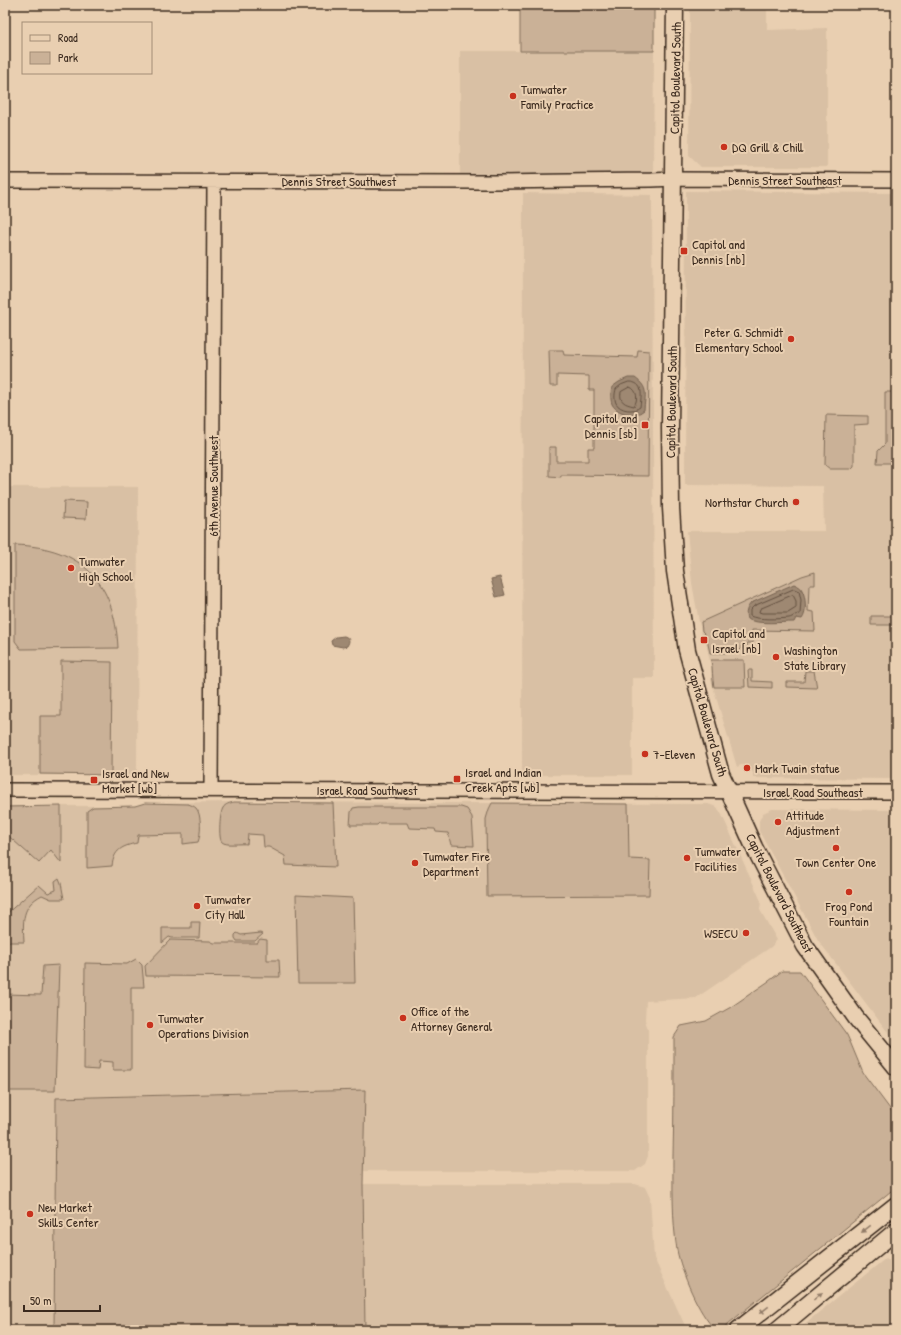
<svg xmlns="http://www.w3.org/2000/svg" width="901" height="1335" font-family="'Patrick Hand',sans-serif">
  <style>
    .built { fill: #d9c0a4 }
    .green { fill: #cab197; stroke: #826e5a }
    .water { fill: #9e8872; stroke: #766250 }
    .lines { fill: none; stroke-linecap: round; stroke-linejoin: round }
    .shore { stroke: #635040; stroke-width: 1 }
    .minor-casing { stroke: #3b2a1e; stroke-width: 16 }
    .major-casing { stroke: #3b2a1e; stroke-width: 19 }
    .minor { stroke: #e9cfb1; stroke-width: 13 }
    .major { stroke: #e9cfb1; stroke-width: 16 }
    .oneway { fill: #927c68 }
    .poi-dot { fill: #c8321e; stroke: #e9cfb1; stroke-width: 1.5 }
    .labels { text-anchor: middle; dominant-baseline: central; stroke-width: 4; stroke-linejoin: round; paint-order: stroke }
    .street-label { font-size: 13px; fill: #3b2a1e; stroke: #e9cfb1 }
    .poi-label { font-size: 13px; fill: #3b2a1e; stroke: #e9cfb1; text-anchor: start }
  </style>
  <rect width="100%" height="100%" fill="#e9cfb1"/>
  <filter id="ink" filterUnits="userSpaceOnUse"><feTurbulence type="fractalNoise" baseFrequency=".025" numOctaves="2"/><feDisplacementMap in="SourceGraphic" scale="8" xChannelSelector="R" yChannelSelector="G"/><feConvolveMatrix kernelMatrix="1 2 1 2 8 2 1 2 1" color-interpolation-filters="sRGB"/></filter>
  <g filter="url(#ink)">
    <!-- built -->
    <path class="built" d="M 690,5 L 767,5 L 767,30 L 827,28 L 827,167 L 701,167 L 689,156 Z
      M 460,51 L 654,51 L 653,178 L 460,177 Z
      M 686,191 L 896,193 L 896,779 L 753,778 L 753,773 L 750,767 L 745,765 L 741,765 L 737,767 L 711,680 L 711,667 L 705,637 L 701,633 L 692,583 L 687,531 L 824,531 L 823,486 L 685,485 Z
      M 523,193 L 652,195 L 654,678 L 632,678 L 632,775 L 522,775 Z
      M 5,487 L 138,487 L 137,775 L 5,775 Z
      M 234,802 L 708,804 L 717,807 L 722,815 L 761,901 L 760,910 L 777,940 L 771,947 L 696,998 L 646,1001 L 645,1020 L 648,1029 L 648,1156 L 645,1164 L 635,1171 L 363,1171 L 364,1090 L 56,1098 L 54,1330 L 5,1330 L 5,806 L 135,806 L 145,803 Z
      M 772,809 L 896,810 L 896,1043 L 818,940 L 759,831 L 759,821 L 763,813 Z
      M 363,1184 L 635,1184 L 645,1187 L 650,1198 L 654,1258 L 687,1330 L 365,1330 Z
      M 886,1258 L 896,1266 L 896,1330 L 797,1330 Z"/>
    <!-- green -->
    <path class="green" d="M 520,5 L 654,5 L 654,51 L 520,51 Z
      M 549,350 L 563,350 L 564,355 L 637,357 L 638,350 L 649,351 L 648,476 L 561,475 L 561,477 L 549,476 L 549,447 L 556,447 L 556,461 L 588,461 L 588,448 L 594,448 L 594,390 L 589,390 L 589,376 L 557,375 L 557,386 L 550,386 Z
      M 885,392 L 896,392 L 896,457 L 890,463 L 877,463 L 878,451 L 885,444 Z
      M 826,415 L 868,416 L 868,424 L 854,425 L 854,466 L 851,469 L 830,469 L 825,465 Z
      M 64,501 L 87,502 L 86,519 L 63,518 Z
      M 15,545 C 82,547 115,582 118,648 L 21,649 L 15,641 Z
      M 815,572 L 815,585 L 809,585 L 808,611 L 814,612 L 815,631 L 752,630 L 753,643 L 747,643 L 747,647 L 741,646 L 740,653 L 710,653 L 706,635 L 702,631 L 701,622 L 802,576 Z
      M 871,616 L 896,616 L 896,625 L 871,625 Z
      M 711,660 L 744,660 L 745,687 L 714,687 C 712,678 713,669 711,660 Z
      M 61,661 L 112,662 L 111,775 L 40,774 L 40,716 L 61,716 Z
      M 748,670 L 752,670 L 752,681 L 772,682 L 772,688 L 749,687 Z
      M 805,671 L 814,671 L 817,688 L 786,687 L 786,682 L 804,682 Z
      M 234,802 L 333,803 L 336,867 L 286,865 L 285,856 L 269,847 L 264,847 L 263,835 L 248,834 L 247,844 C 241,843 226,846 222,842 C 218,839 220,812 223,808 C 225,804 230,803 234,802 Z
      M 145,803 L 188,804 C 191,805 194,806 196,808 C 202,814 201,835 198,842 L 183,844 L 183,834 L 138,835 L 137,843 C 122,846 114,850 112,866 L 87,868 L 87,811 L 93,807 L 135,806 Z
      M 492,803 L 628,804 L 629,859 L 650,860 L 649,895 L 487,896 L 486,819 L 489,809 Z
      M 61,806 L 61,863 L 51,850 L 39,863 L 5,833 L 5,807 Z
      M 359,807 L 461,807 L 467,809 L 472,817 L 474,846 L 451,845 L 448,833 L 436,832 L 435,829 L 409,828 L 407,823 L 379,823 L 377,825 L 350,825 L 351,812 L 353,808 Z
      M 59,878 L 61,883 L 64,899 L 51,899 L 42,895 C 21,906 23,921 24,942 L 5,942 L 5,915 L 39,885 L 48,893 L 56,890 L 55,881 Z
      M 296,895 L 353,898 L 355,983 L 298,983 Z
      M 191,922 L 200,922 L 199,938 L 172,938 L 169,937 L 162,943 L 162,928 L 191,928 Z
      M 237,933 L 241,935 L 261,933 L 263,934 L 255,941 L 237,941 L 235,938 L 235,935 Z
      M 260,939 L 267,940 L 267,960 L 279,960 L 280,977 L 146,976 L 145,966 L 170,940 L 210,941 L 214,943 L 257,943 Z
      M 136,959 L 142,965 L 144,987 L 131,987 L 131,1070 L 113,1070 L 113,1062 L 99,1061 L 98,1070 L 84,1069 L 85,963 L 127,964 Z
      M 59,965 L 55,1091 L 5,1091 L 5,994 L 41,995 L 43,966 Z
      M 782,971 L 800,971 L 847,1035 L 851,1044 L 863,1073 L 896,1117 L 896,1187 L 723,1328 L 715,1329 C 699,1315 681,1271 677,1250 C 672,1219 673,1187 673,1156 C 674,1116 674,1077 674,1037 L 681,1026 L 706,1021 L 731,1007 L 769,981 Z
      M 365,1090 L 363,1184 L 365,1330 L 54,1330 L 56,1098 Z"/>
    <!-- water -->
    <path class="water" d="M 628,378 L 635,378 C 649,388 645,394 644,410 C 641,412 639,414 635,414 C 628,416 615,411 612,404 C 610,398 611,393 612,387 L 619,382 Z
      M 500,577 L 505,595 L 496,597 L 491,579 Z
      M 794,584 C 798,586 801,587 802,590 C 806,597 807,613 802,619 L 796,618 L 794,622 C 781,622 759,625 747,619 C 745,612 747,608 751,603 Z
      M 344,636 C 350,638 350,641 347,646 L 343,647 L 332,645 L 331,641 L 336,637 Z"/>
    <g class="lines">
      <!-- shore -->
      <path class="shore" d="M 629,382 C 645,382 641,397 640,407 C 634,412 620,411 616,403 C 614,398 615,393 616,389 L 621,385 Z
        M 630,387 C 638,390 638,400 634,406 C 625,404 619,402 621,392 Z
        M 794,589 L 799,591 L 801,600 L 800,614 C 794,614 794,617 789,618 C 780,619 758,620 750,616 L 750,610 L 754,606 Z
        M 793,595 L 796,601 L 796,608 L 788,613 L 762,613 L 759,612 L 760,609 Z"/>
      <!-- minor casing -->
      <g class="minor-casing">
        <path id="minor" d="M 5,181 C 165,181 326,182 487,182 C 542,182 597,180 652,180 L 674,179 L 896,180
          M 5,790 L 896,792
          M 211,790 L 214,182"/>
      </g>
      <!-- major casing -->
      <g class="major-casing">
        <path id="major" d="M 675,5 L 670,428 L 671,508 L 675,571 L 687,650 L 721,774 L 754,847 L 805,946 L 856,1018 L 896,1067
          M 738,1330 L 896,1205
          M 777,1330 L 896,1231"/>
      </g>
      <!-- minor -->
      <use href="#minor" class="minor"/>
      <!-- major -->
      <use href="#major" class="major"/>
    </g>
    <!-- one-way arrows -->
    <defs><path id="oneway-solid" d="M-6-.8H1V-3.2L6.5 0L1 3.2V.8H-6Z"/></defs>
    <g class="oneway">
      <use href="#oneway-solid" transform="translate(866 1229) rotate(142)"/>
      <use href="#oneway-solid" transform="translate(818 1296) rotate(-39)"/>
      <use href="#oneway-solid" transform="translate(764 1310) rotate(142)"/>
    </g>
  </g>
  <!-- markers -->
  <g class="poi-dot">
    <circle cx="513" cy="96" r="4"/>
    <circle cx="724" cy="147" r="4"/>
    <rect x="680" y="247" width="8" height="8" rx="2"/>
    <circle cx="791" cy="339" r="4"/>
    <rect x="641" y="421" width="8" height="8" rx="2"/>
    <circle cx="796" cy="502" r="4"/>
    <circle cx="71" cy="568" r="4"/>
    <rect x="700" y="636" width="8" height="8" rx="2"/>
    <circle cx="776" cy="657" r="4"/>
    <circle cx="645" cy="754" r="4"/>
    <circle cx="747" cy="768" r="4"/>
    <rect x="453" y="775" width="8" height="8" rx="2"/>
    <rect x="90" y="776" width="8" height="8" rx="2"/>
    <circle cx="778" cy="822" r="4"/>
    <circle cx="836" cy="848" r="4"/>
    <circle cx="687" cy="858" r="4"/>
    <circle cx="415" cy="863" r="4"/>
    <circle cx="849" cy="892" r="4"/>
    <circle cx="197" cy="906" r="4"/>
    <circle cx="746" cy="933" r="4"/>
    <circle cx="403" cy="1018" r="4"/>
    <circle cx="150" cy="1025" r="4"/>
    <circle cx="30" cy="1214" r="4"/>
  </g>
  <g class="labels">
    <!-- street labels -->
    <g class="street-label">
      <text transform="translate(675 78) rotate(-89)">Capitol Boulevard South</text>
      <text x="785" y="180">Dennis Street Southeast</text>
      <text x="339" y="181">Dennis Street Southwest</text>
      <text transform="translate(671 402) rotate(-89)">Capitol Boulevard South</text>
      <text transform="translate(213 486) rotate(-90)">6th Avenue Southwest</text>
      <text transform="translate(708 722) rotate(74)">Capitol Boulevard South</text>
      <text x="367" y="790">Israel Road Southwest</text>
      <text x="813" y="792">Israel Road Southeast</text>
      <text transform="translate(780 893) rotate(63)">Capitol Boulevard Southeast</text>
    </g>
    <!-- poi labels -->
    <g class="poi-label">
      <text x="521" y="89">Tumwater<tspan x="521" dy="15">Family Practice</tspan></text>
      <text x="732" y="147">DQ Grill &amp; Chill</text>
      <text x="692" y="244">Capitol and<tspan x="692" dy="15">Dennis [nb]</tspan></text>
      <text x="783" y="332" text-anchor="end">Peter G. Schmidt<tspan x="783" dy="15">Elementary School</tspan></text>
      <text x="637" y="418" text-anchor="end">Capitol and<tspan x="637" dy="15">Dennis [sb]</tspan></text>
      <text x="788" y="502" text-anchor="end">Northstar Church</text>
      <text x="79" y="561">Tumwater<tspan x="79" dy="15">High School</tspan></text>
      <text x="712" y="633">Capitol and<tspan x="712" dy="15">Israel [nb]</tspan></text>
      <text x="784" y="650">Washington<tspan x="784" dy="15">State Library</tspan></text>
      <text x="653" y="754">7-Eleven</text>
      <text x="755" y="768">Mark Twain statue</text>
      <text x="465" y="772">Israel and Indian<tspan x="465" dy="15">Creek Apts [wb]</tspan></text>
      <text x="102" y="773">Israel and New<tspan x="102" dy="15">Market [wb]</tspan></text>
      <text x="786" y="815">Attitude<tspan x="786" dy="15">Adjustment</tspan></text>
      <text x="695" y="851">Tumwater<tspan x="695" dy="15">Facilities</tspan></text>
      <text x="423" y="856">Tumwater Fire<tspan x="423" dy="15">Department</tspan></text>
      <text x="836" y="862" text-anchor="middle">Town Center One</text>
      <text x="205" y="899">Tumwater<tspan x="205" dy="15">City Hall</tspan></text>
      <text x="849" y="906" text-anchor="middle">Frog Pond<tspan x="849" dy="15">Fountain</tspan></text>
      <text x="738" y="933" text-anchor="end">WSECU</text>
      <text x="411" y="1011">Office of the<tspan x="411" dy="15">Attorney General</tspan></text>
      <text x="158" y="1018">Tumwater<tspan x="158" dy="15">Operations Division</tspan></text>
      <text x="38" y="1207">New Market<tspan x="38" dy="15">Skills Center</tspan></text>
    </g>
  </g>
  <!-- margin -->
  <rect width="901" height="1335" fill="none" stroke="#e9cfb1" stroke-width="20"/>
  <rect x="10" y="10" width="881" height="1315" fill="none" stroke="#3b2a1e" stroke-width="1.5" filter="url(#ink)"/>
  <!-- legend -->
  <rect x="22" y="22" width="130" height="52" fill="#e9cfb1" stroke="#a38d76"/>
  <rect x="30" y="35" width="20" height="6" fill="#e9cfb1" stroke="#a38d76"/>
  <text x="58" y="42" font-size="12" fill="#3b2a1e">Road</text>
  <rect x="30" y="52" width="20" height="12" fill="#cab197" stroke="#a38d76"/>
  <text x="58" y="62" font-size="12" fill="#3b2a1e">Park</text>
  <!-- scale -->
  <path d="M24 1305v6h76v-6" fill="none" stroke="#3b2a1e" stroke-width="2"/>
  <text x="30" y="1305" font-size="12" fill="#3b2a1e" stroke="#e9cfb1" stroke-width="3" paint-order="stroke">50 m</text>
</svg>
